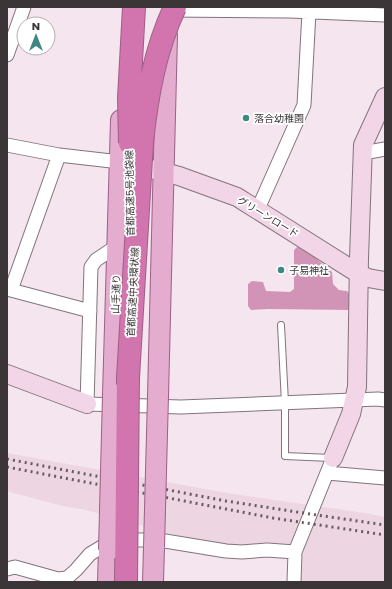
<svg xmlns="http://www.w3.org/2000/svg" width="392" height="589" font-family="Poppins,'Noto Sans JP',sans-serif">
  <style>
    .built { fill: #edd6e2 }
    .forest { fill: #d194b7 }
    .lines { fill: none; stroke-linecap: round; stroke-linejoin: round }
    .lane-casing { stroke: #82747c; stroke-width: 8 }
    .street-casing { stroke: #82747c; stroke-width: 15 }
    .secondary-casing { stroke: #82747c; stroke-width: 20 }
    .primary-casing { stroke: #9d5f85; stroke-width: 22 }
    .lane { stroke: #fff; stroke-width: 6 }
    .street { stroke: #fff; stroke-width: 13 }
    .secondary { stroke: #f2d6e7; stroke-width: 18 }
    .primary { stroke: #e4acce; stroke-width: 20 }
    .rail { stroke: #655d62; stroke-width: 3; stroke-dasharray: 2 4; stroke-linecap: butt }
    .primary-bridge-casing { stroke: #9d5f85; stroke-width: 22; stroke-linecap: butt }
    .highway-bridge-casing { stroke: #9d5f85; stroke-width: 24; stroke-linecap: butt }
    .primary-bridge { stroke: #e4acce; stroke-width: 20 }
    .highway-bridge { stroke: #d275ae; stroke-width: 22 }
    .poi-dot { fill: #3f8785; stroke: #fff; stroke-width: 1.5 }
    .labels { text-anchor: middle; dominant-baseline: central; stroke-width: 3.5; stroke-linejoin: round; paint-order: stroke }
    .poi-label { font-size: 10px; fill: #3b3538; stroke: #fff; text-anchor: start }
    .street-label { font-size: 10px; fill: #3b3538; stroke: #fff }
  </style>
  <rect width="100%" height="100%" fill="#f5e5ee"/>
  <!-- built -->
  <path class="built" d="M 7,453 L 227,493 L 365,513 L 385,517 L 385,582 L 300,582 L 303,549 L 231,547 L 175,535 L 86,510 L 62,506 L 10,492 L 7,491 Z"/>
  <!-- forest -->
  <path class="forest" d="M 297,247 L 305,249 L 332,272 L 333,284 L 339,290 L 347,291 L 352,297 L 351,310 L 268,309 L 251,310 L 248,306 L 248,284 L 252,281 L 263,282 L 266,291 L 290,292 L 294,289 L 294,250 Z"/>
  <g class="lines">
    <!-- lane casing -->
    <g class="lane-casing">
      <path id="lane" d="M 281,325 L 285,403 L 285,456 L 331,458"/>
    </g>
    <!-- street casing -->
    <g class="street-casing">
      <path id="street" d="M 169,10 L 290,11 L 385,15
        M 7,55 L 24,7
        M 7,145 L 59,155 L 120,162
        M 363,153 L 385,149
        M 258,211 L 261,202 L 304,105 L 309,12
        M 117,246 L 96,260 L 91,267 L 87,404 L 181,407 L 378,399 L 385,400
        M 7,289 L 90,311
        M 11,290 L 59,155
        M 327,473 L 385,478
        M 7,569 L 15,567 L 58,579 L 67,578 L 76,570 L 90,554 L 113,540 L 159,540 L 226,551 L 242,552 L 267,550 L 295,552
        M 294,582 L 295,552 L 333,458"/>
    </g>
    <!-- secondary casing -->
    <g class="secondary-casing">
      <path id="secondary" d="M 128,164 L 164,172 L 179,176 L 237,197 L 359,274 L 368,278 L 385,281
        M 7,374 L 87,404
        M 333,458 L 351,414 L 357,387 L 359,258 L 363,145 L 385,97"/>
    </g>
    <!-- primary casing -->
    <g class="primary-casing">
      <path id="primary" d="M 113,394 L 121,120
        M 158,396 L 167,35
        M 108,582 L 109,550
        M 153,582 L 154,547"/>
    </g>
    <!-- lane -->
    <use href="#lane" class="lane"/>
    <!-- street -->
    <use href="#street" class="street"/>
    <!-- secondary -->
    <use href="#secondary" class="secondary"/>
    <!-- primary -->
    <use href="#primary" class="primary"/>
    <!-- rail -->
    <path class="rail" d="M 7,459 L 226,501 L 310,514 L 385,525
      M 7,467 L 273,518 L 385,535"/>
    <!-- primary-bridge casing -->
    <g class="primary-bridge-casing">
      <path id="primary-bridge" d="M 154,547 L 158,396
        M 109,550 L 113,394"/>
    </g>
    <!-- highway-bridge casing -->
    <g class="highway-bridge-casing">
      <path id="highway-bridge" d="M 130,143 L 129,98 L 134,7
        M 126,582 L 128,378 L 142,142 C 147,95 155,50 175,7"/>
    </g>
    <!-- primary-bridge -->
    <use href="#primary-bridge" class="primary-bridge"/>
    <!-- highway-bridge -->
    <use href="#highway-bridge" class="highway-bridge"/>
  </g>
  <!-- markers -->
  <g class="poi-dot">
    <circle cx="246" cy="118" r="4"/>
    <circle cx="281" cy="270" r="4"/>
  </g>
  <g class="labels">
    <!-- poi labels -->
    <g class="poi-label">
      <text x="254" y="118">落合幼稚園</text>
      <text x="289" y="270">子易神社</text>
    </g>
    <!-- street labels -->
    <g class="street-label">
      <text transform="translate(130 193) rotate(-91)">首都高速5号池袋線</text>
      <text transform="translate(268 217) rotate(31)">グリーンロード</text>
      <text transform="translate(133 292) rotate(-87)">首都高速中央環状線</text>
      <text transform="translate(116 294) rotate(-88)">山手通り</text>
    </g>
  </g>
  <!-- border -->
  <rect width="392" height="589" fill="none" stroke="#3b3538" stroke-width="16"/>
  <!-- north arrow -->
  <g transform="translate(36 36)"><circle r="19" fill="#ffffff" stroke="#b1aeaf"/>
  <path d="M0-3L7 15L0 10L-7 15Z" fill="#3f8785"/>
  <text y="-6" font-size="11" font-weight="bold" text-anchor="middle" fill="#3b3538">N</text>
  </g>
</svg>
